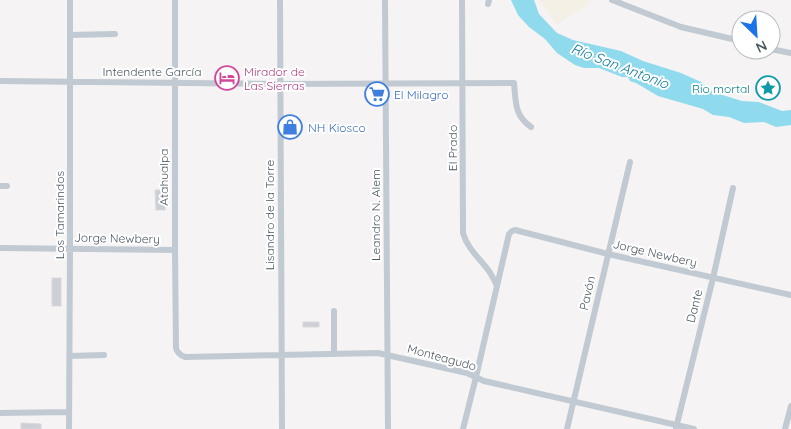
<svg xmlns="http://www.w3.org/2000/svg" width="791" height="429" font-family="Quicksand,sans-serif">
  <style>
    .sand { fill: #f5f0e5 }
    .water { fill: #90daee }
    .building { fill: #cdcfd5; stroke: #d7d9de }
    .lines { fill: none; stroke-linecap: round; stroke-linejoin: round }
    .minor { stroke: #c1cad2; stroke-width: 6 }
    .labels { text-anchor: middle; dominant-baseline: central; stroke-width: 4; stroke-linejoin: round; paint-order: stroke }
    .street-label { font-size: 12px; fill: #4a5661; stroke: #fff }
    .hotel-label { font-size: 12px; fill: #b23c85; stroke: #fff; text-anchor: start }
    .culture-label { font-size: 12px; fill: #0d838f; stroke: #fff; text-anchor: end }
    .shop-label { font-size: 12px; fill: #366cbe; stroke: #fff; text-anchor: start }
    .water-label { font-size: 14px; font-style: italic; fill: #0c7c9b; stroke: #fff }
  </style>
  <rect width="100%" height="100%" fill="#f5f3f3"/>
  <!-- sand -->
  <path class="sand" d="M 539,0 L 590,0 L 591,3 L 556,25 Z"/>
  <!-- water -->
  <path class="water" d="M 511,0 L 534,0 L 539,14 L 557,33 L 573,40 L 621,51 L 643,61 L 681,73 L 701,82 L 713,92 L 742,101 L 759,102 L 782,111 L 791,110 L 791,125 L 776,127 L 764,122 L 744,123 L 729,117 L 713,115 L 703,109 L 658,96 L 636,83 L 630,81 L 628,77 L 622,77 L 599,68 L 584,68 L 575,65 L 557,53 L 545,39 L 529,27 L 518,15 Z"/>
  <!-- building -->
  <path class="building" d="M 155,190 L 162,190 L 163,203 L 165,203 L 165,210 L 156,210 Z
    M 52,278 L 61,278 L 61,306 L 52,306 Z
    M 303,322 L 319,322 L 319,327 L 303,327 Z
    M 21,423 L 41,424 L 41,429 L 21,429 Z"/>
  <g class="lines">
    <!-- minor -->
    <path class="minor" d="M 175,0 L 175,250 L 176,348 C 177,353 180,355 185,357 L 378,353 L 467,373 L 484,381 L 694,429
      M 280,0 L 282,429
      M 385,0 L 388,429
      M 462,0 L 463,233 C 467,248 480,259 489,271 C 492,276 495,281 497,286
      M 612,0 L 681,27 L 741,41
      M 488,4 L 489,0
      M 70,35 L 115,34
      M 771,49 L 791,53
      M 0,81 L 279,84 L 514,83 C 516,102 514,115 531,127
      M 0,186 L 7,186
      M 0,248 L 175,250
      M 334,311 L 334,354
      M 70,356 L 104,355
      M 0,413 L 69,412
      M 676,428 L 713,278 L 733,188
      M 69,429 L 70,249 L 70,0
      M 463,429 L 476,377 L 509,234 L 512,231 L 515,230 L 608,254 L 791,295
      M 567,429 L 630,162
      M 785,429 L 791,406"/>
  </g>
  <!-- icons -->
  <defs>
    <g id="hotel-ring" transform="scale(1.25)"><circle r="9.5" fill="#fff" stroke="#d1479c" stroke-width="1.5"/><path d="M-6-4.5h1.5V1H6V5H4.5V3h-9V5H-6ZM-4 0a1.8 1.8 0 1 1 3.6 0ZM.5 0V-2.5h3Q6-2.5 6 0Z" fill="#d1479c"/></g>
    <g id="sight-ring" transform="scale(1.25)"><circle r="9.5" fill="#fff" stroke="#0f9aa8" stroke-width="1.5"/><path d="M0-6L1.8-2.2L6-1.7L2.9 1.2L3.7 5.4L0 3.3L-3.7 5.4L-2.9 1.2L-6-1.7L-1.8-2.2Z" fill="#0f9aa8"/></g>
    <g id="supermarket-ring" transform="scale(1.25)"><circle r="9.5" fill="#fff" stroke="#3f7fe0" stroke-width="1.5"/><path d="M-6-5.5h2.5l.6 2H6L4.5 2H-2.5L-4.4-4H-6ZM-1.5 3.2a1.3 1.3 0 1 0 .1 0ZM3 3.2a1.3 1.3 0 1 0 .1 0Z" fill="#3f7fe0"/></g>
    <g id="shop-ring" transform="scale(1.25)"><circle r="9.5" fill="#fff" stroke="#3f7fe0" stroke-width="1.5"/><path d="M-5-2.5h2.3a2.7 3.5 0 0 1 5.4 0H5L5.5 6h-11ZM-1.5-2.5h3a1.5 2.3 0 0 0-3 0Z" fill="#3f7fe0"/></g>
  </defs>
  <g fill-rule="evenodd">
    <use href="#hotel-ring" x="227" y="78"/>
    <use href="#sight-ring" x="768" y="88"/>
    <use href="#supermarket-ring" x="377" y="94"/>
    <use href="#shop-ring" x="290" y="127"/>
  </g>
  <g class="labels">
    <!-- street labels -->
    <g class="street-label">
      <text x="152" y="71">Intendente García</text>
      <text transform="translate(452 148) rotate(-90)">El Prado</text>
      <text transform="translate(163 177) rotate(-90)">Atahualpa</text>
      <text transform="translate(59 215) rotate(-90)">Los Tamarindos</text>
      <text transform="translate(269 215) rotate(-90)">Lisandro de la Torre</text>
      <text transform="translate(375 215) rotate(-90)">Leandro N. Alem</text>
      <text transform="translate(117 238) rotate(1)">Jorge Newbery</text>
      <text transform="translate(655 253) rotate(13)">Jorge Newbery</text>
      <text transform="translate(587 293) rotate(-77)">Pavón</text>
      <text transform="translate(694 306) rotate(-76)">Dante</text>
      <text transform="translate(442 357) rotate(15)">Monteagudo</text>
    </g>
    <!-- hotel labels -->
    <g class="hotel-label">
      <text x="244" y="71">Mirador de<tspan x="244" dy="14">Las Sierras</tspan></text>
    </g>
    <!-- culture labels -->
    <g class="culture-label">
      <text x="750" y="88">Rio mortal</text>
    </g>
    <!-- shop labels -->
    <g class="shop-label">
      <text x="394" y="94">El Milagro</text>
      <text x="308" y="127">NH Kiosco</text>
    </g>
    <!-- water labels -->
    <g class="water-label">
      <text transform="translate(620 66) rotate(21)">Río San Antonio</text>
    </g>
  </g>
  <!-- north arrow -->
  <g transform="translate(756 35) rotate(155)"><circle r="24" fill="#ffffff" stroke="#b7bbc0"/>
  <path d="M0-4L9 19L0 12L-9 19Z" fill="#1a73e8"/>
  <text y="-8" font-size="14" font-weight="bold" text-anchor="middle" fill="#4a5661">N</text>
  </g>
</svg>
